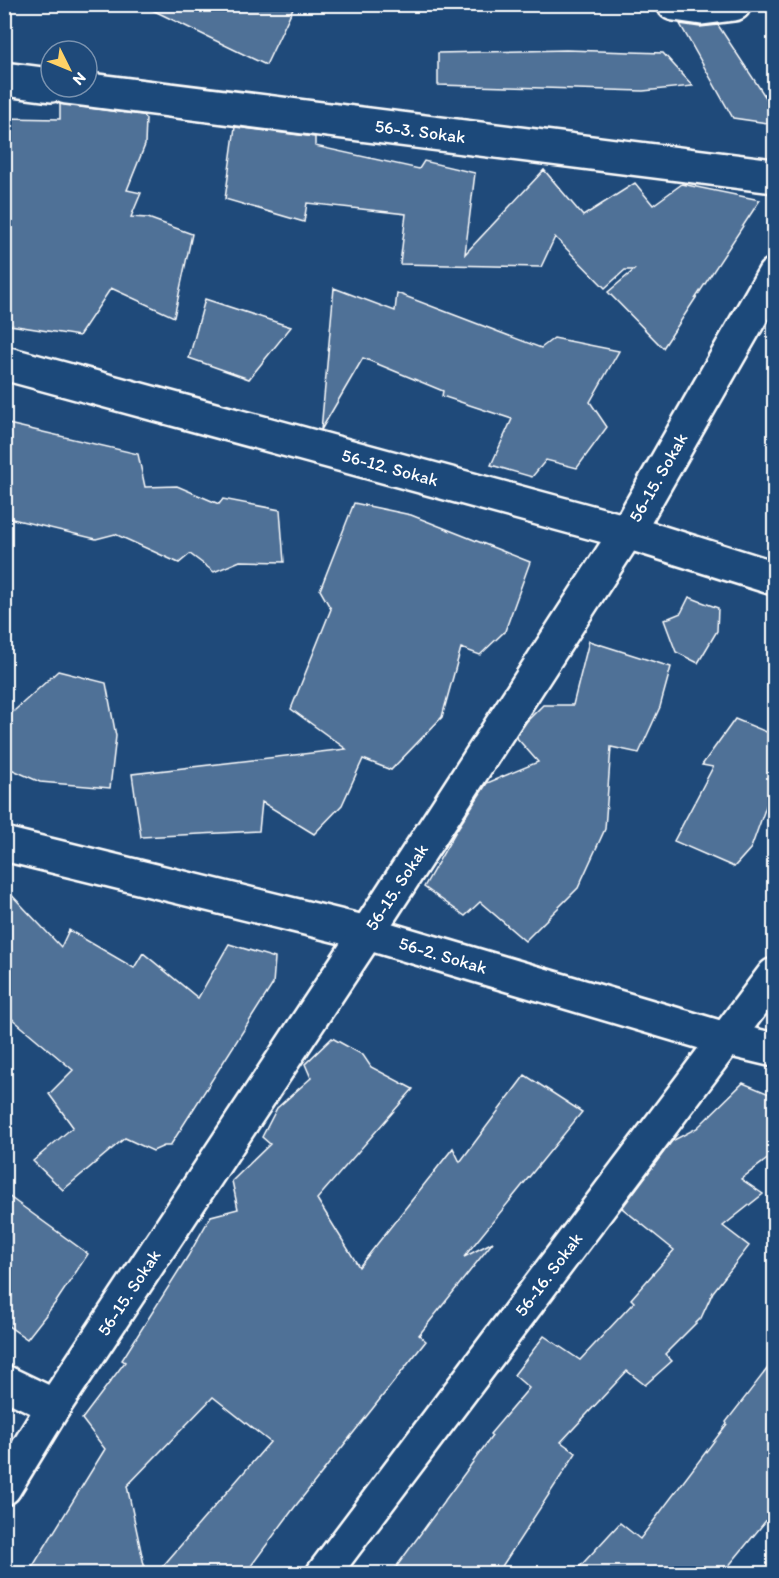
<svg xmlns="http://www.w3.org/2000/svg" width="779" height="1578" font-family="Itim,sans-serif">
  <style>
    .building { fill: #507197; stroke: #fff; stroke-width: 1.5 }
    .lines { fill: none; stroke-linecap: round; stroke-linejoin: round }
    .minor-casing { stroke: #fff; stroke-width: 38 }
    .minor { stroke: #1f4a7a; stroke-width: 33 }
    .labels { text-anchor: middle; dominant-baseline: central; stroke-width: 4.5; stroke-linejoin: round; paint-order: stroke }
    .street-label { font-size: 18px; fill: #fff; stroke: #1f4a7a }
  </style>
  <rect width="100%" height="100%" fill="#1f4a7a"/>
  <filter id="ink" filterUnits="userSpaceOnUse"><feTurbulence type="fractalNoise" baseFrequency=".0167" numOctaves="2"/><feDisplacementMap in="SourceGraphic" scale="12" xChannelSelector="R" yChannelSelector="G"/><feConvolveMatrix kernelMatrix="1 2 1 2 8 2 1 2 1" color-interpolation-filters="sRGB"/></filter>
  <g filter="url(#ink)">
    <!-- building -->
    <path class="building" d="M 140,4 L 295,4 L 266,65 Z
      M 680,24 L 700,27 L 718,25 L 774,110 L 774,124 L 733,118 Z
      M 566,50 L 663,53 L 693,86 L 643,91 L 438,85 L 438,53 Z
      M 60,104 L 142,115 L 146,119 L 145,145 L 127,190 L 141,193 L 131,217 L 148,218 L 192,234 L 174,317 L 111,288 L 79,336 L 4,324 L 4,118 L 60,119 Z
      M 235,127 L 315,137 L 315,146 L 419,169 L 424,161 L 475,173 L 465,254 L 544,170 L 583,216 L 635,183 L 653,205 L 682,184 L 760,200 L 663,348 L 608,292 L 634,270 L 625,270 L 605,288 L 555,237 L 541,267 L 400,264 L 406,214 L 307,203 L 304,222 L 225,199 Z
      M 334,288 L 395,311 L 397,293 L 541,348 L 554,338 L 619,351 L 590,402 L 607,427 L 577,468 L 546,460 L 532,477 L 491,465 L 512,419 L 442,396 L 443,391 L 363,358 L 321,430 Z
      M 205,299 L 291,327 L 249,379 L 189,358 Z
      M 4,423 L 138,454 L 145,487 L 177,486 L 219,504 L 223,499 L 280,510 L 284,562 L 240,561 L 214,572 L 190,554 L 179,563 L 115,534 L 96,539 L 4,517 Z
      M 354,503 L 411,515 L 530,562 L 505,631 L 480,655 L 461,648 L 442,717 L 391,770 L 363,759 L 342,805 L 314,834 L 262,802 L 259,831 L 141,837 L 132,774 L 346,749 L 291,709 L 331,609 L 320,590 Z
      M 689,597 L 718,608 L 717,631 L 698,663 L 676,652 L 664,620 L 681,613 Z
      M 589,641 L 671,667 L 660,707 L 639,753 L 611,747 L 605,829 L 578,888 L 525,941 L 480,902 L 465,916 L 424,887 L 456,831 L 487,783 L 538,762 L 516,737 L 527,721 L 543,705 L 573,705 Z
      M 58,671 L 106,683 L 116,736 L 110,788 L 40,782 L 4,766 L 4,720 Z
      M 735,719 L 774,735 L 774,784 L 751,848 L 734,867 L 674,841 L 713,767 L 702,765 Z
      M 4,887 L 61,947 L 69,930 L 134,968 L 143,953 L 198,998 L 229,944 L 275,958 L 273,984 L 170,1146 L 164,1146 L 153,1151 L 125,1138 L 63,1190 L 33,1161 L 73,1127 L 49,1094 L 73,1070 L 4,1012 Z
      M 332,1038 L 363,1055 L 371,1067 L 413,1089 L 317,1199 L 359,1267 L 453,1148 L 460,1162 L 525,1075 L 582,1112 L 464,1257 L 493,1242 L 419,1335 L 426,1341 L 294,1508 L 245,1574 L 156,1574 L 270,1442 L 213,1397 L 127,1486 L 146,1574 L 28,1574 L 105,1449 L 82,1419 L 125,1362 L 122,1360 L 188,1256 L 211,1216 L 238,1209 L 232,1181 L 270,1144 L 262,1137 L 277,1108 L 311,1078 L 305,1064 Z
      M 743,1083 L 774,1096 L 774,1154 L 741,1179 L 763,1194 L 723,1226 L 749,1246 L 713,1292 L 701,1318 L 665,1354 L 672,1361 L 645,1385 L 627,1371 L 561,1442 L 576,1453 L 497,1574 L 391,1574 L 492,1436 L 490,1434 L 529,1388 L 514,1375 L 544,1336 L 580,1360 L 634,1302 L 631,1299 L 674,1250 L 622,1208 L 672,1141 L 697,1128 Z
      M 4,1193 L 88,1254 L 56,1302 L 27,1339 L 4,1323 Z
      M 774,1360 L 774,1511 L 722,1574 L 573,1574 L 620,1523 L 640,1539 L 727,1424 L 726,1422 Z"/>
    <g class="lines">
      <!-- minor casing -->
      <g class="minor-casing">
        <g id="minor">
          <path d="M 674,4 L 702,8 L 734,4"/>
          <path d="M 4,79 L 51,85"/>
          <path id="s1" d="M 66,87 L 774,176"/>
          <path id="s2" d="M 4,363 L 627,532 L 774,578"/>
          <path id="s3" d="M 4,844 L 367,933 L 715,1036 L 774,1050"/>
          <path d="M 4,1382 L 54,1406"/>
          <path id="s4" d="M 4,1488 L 54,1406 L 367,933 L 627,532 L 774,275"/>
          <path id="s5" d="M 323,1574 L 774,975"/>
        </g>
      </g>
      <!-- minor -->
      <use href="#minor" class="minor"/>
    </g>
  </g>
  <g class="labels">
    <!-- street labels -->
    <g class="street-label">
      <text stroke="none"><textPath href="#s1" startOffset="357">56-3. Sokak</textPath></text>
      <text stroke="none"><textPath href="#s2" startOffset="400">56-12. Sokak</textPath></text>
      <text stroke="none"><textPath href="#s4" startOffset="1204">56-15. Sokak</textPath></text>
      <text stroke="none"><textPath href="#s4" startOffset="718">56-15. Sokak</textPath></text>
      <text stroke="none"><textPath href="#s3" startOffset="453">56-2. Sokak</textPath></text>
      <text stroke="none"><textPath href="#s5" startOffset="375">56-16. Sokak</textPath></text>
      <text stroke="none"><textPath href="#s4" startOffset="232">56-15. Sokak</textPath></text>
    </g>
  </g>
  <!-- margin -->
  <rect width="779" height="1578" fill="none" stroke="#1f4a7a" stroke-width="24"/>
  <rect x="12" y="12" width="755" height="1554" fill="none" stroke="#fff" stroke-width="2" filter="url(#ink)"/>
  <!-- north arrow -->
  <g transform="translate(69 69) rotate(133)"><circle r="28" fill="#1f4a7a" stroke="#7992af" stroke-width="1.5"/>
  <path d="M0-4.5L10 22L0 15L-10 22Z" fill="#ffd166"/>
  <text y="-9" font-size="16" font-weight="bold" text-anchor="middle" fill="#ffffff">N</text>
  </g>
</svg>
